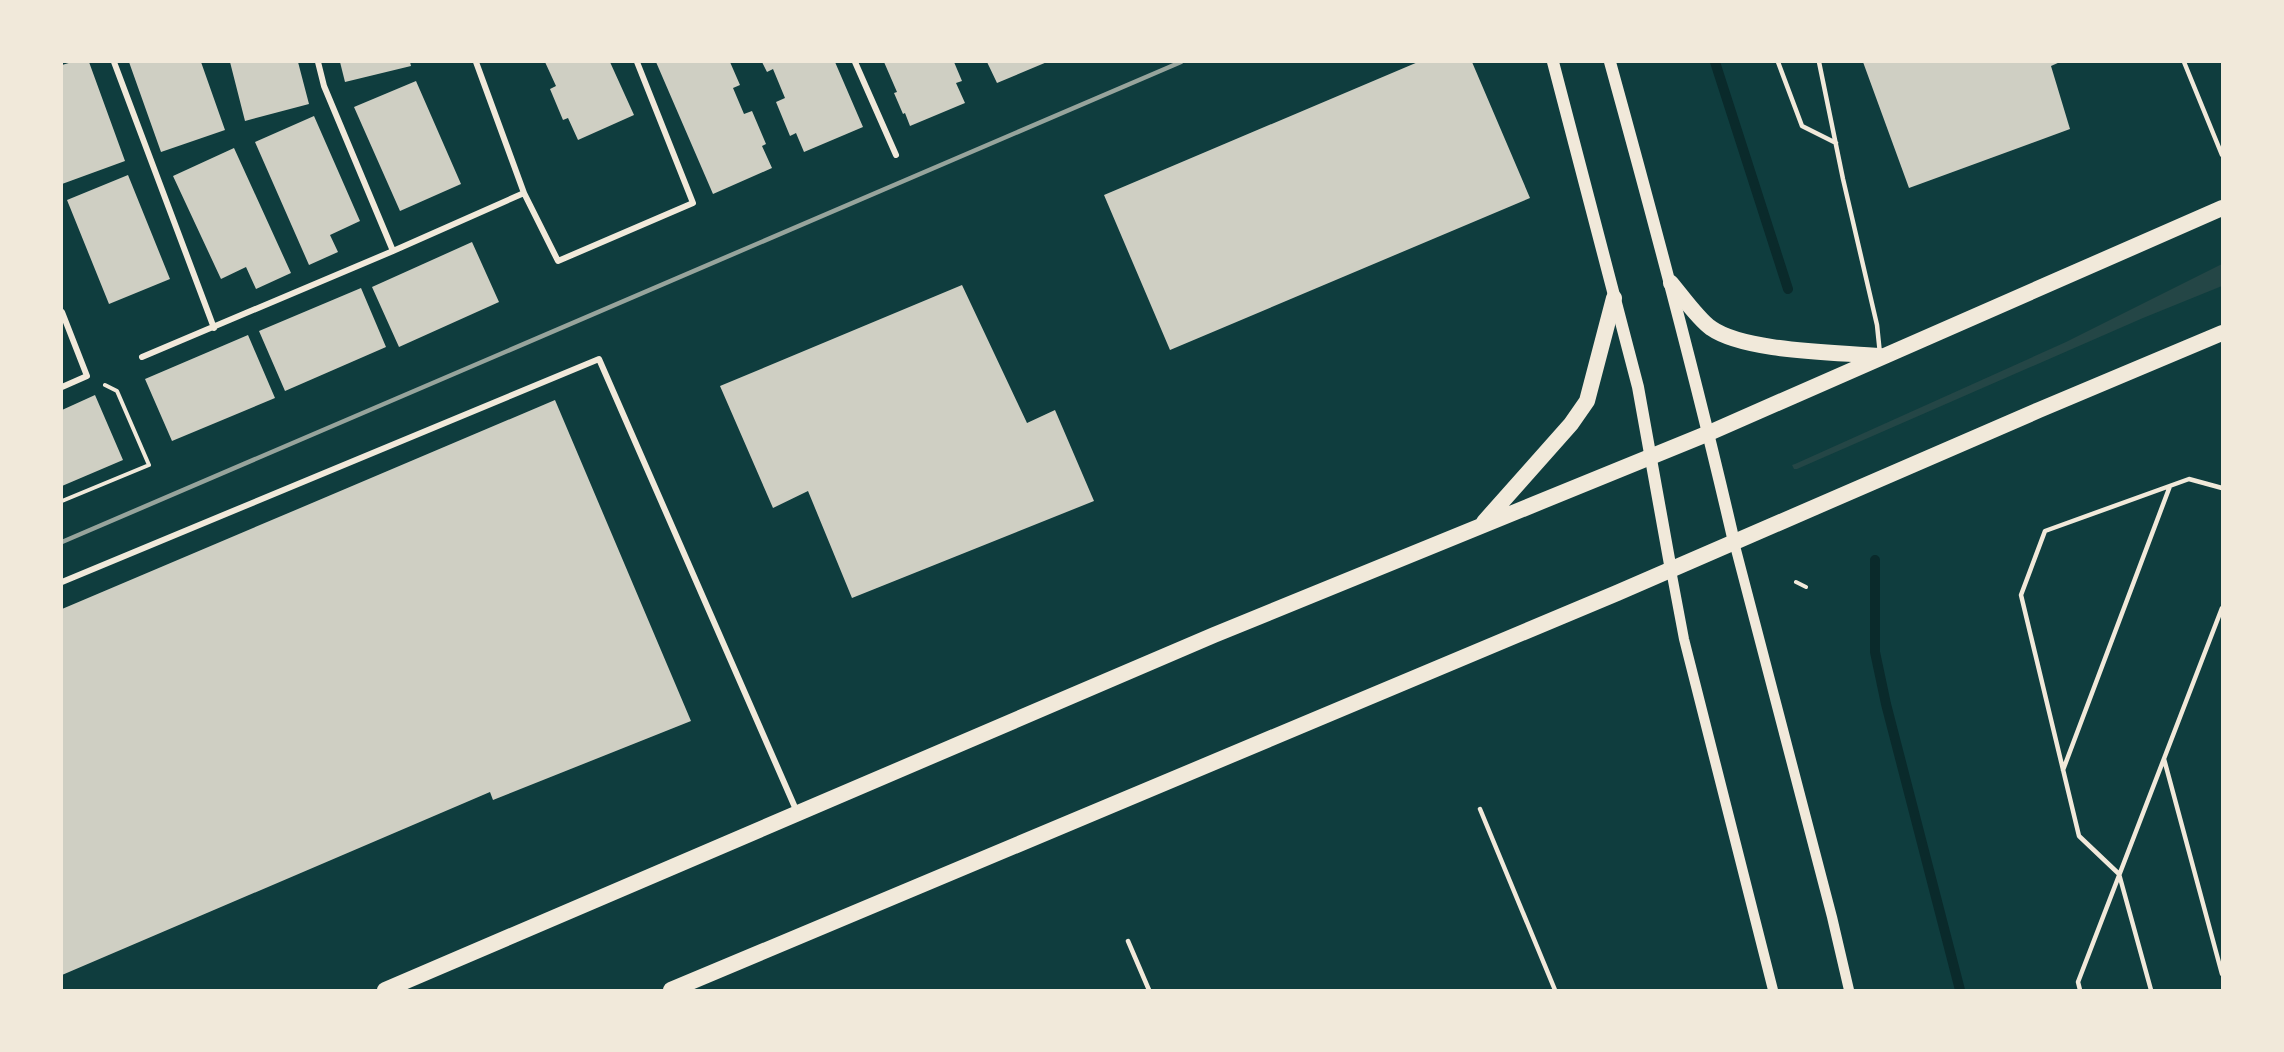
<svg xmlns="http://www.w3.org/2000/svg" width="2284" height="1052" font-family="'Noto Sans',sans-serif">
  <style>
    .green { fill: #244646 }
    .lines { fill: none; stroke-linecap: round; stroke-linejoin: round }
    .stream { stroke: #0a2a2b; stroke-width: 10 }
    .building { fill: #cfcfc3 }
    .path { stroke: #f1e9da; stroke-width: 4 }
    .service { stroke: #f1e9da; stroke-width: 4.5 }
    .minor { stroke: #f1e9da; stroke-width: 6 }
    .tertiary { stroke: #f1e9da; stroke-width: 10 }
    .secondary { stroke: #f1e9da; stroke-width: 12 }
    .trunk { stroke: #f1e9da; stroke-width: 16 }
    .rail { stroke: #97a49c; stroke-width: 4.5 }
  </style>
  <rect width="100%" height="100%" fill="#0f3d3e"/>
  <!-- green -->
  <path class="green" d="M 2222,264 L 2222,286 L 2143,318 L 1797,469 L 1794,469 L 1792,465 L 1795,464 L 2066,342 Z"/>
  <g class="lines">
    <!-- stream -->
    <path class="stream" d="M 1715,62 L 1788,289
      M 1875,560 L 1875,652 L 1886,704 L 1960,990"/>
  </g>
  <!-- building -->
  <path class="building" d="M 72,62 L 89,62 L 125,161 L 62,184 L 62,65 Z
    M 129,62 L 201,62 L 225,130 L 161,152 Z
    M 230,62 L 298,62 L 309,104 L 245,121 Z
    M 340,62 L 410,62 L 411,66 L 345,82 Z
    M 545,62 L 610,62 L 634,115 L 578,140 L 568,118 L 563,120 L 550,89 L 556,86 Z
    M 656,62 L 730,62 L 740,85 L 733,88 L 744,114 L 752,111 L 766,144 L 762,146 L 772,168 L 713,194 Z
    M 762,62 L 835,62 L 863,127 L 804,152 L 796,133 L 790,136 L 776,102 L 785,98 L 773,69 L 767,72 Z
    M 884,62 L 954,62 L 962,81 L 956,83 L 965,103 L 910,126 L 905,113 L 903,114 L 894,93 L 897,92 Z
    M 987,62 L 1047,62 L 997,83 Z
    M 1418,62 L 1472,62 L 1530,198 L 1170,350 L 1104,195 Z
    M 1863,62 L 2060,62 L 2051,66 L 2070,129 L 1909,188 Z
    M 416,81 L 461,184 L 400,211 L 354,107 Z
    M 314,116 L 360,221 L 330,235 L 338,252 L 309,265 L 255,142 Z
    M 234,148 L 291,273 L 256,289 L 246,267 L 221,279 L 173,176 Z
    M 128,175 L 170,279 L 109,304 L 67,200 Z
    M 472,242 L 499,302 L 399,347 L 372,287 Z
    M 962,285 L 1027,423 L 1055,410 L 1094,501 L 852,598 L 808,491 L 773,508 L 720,386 Z
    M 361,288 L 386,347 L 285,391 L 259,331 Z
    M 248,335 L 275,398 L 172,441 L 145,379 Z
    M 95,395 L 123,460 L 62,486 L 62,410 Z
    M 555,400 L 691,721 L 493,800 L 490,792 L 62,975 L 62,609 Z"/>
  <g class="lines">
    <!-- path -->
    <path class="path" d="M 62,501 L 149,465 L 117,391 L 105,385
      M 1796,582 L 1806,587"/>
    <!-- service -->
    <path class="service" d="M 1778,62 L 1802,126 L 1836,143
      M 1819,62 L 1843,179 L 1877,325 L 1880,354
      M 2184,62 L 2222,155
      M 2164,759 L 2222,974
      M 2063,770 L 2170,486
      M 1480,809 L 1555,990
      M 1128,941 L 1149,990
      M 2080,990 L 2078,982 L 2222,608
      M 2151,990 L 2119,874 L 2079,836 L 2021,595 L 2045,531 L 2189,479 L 2222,488"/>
    <!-- minor -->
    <path class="minor" d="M 114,62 L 214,328
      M 318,62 L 324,86 L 393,251
      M 476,62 L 524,193 L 558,261 L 693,203 L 637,62
      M 855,62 L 896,155
      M 62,312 L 87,376 L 62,387
      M 142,357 L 393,251 L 524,193
      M 62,582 L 599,359 L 797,812"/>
    <!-- tertiary -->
    <path class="tertiary" d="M 1734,542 L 1832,917 L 1849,990
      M 1671,570 L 1684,639 L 1773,990"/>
    <!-- secondary -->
    <path class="secondary" d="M 1553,62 L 1638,387 L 1671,570
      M 1610,62 C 1654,221 1697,381 1734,542"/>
    <!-- trunk -->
    <path class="trunk" d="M 1671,283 C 1681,295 1699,320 1711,328 C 1745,352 1836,352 1880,356
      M 1484,522 L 1571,424 L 1587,401 L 1614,298
      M 385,990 L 1214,635 L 1709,433 L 2222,208
      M 671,990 L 1617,593 L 2039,410 L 2222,333"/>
    <!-- rail -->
    <path class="rail" d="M 62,542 L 1181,62"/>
  </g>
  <!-- border -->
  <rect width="2284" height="1052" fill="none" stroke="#f1e9da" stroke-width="126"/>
</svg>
